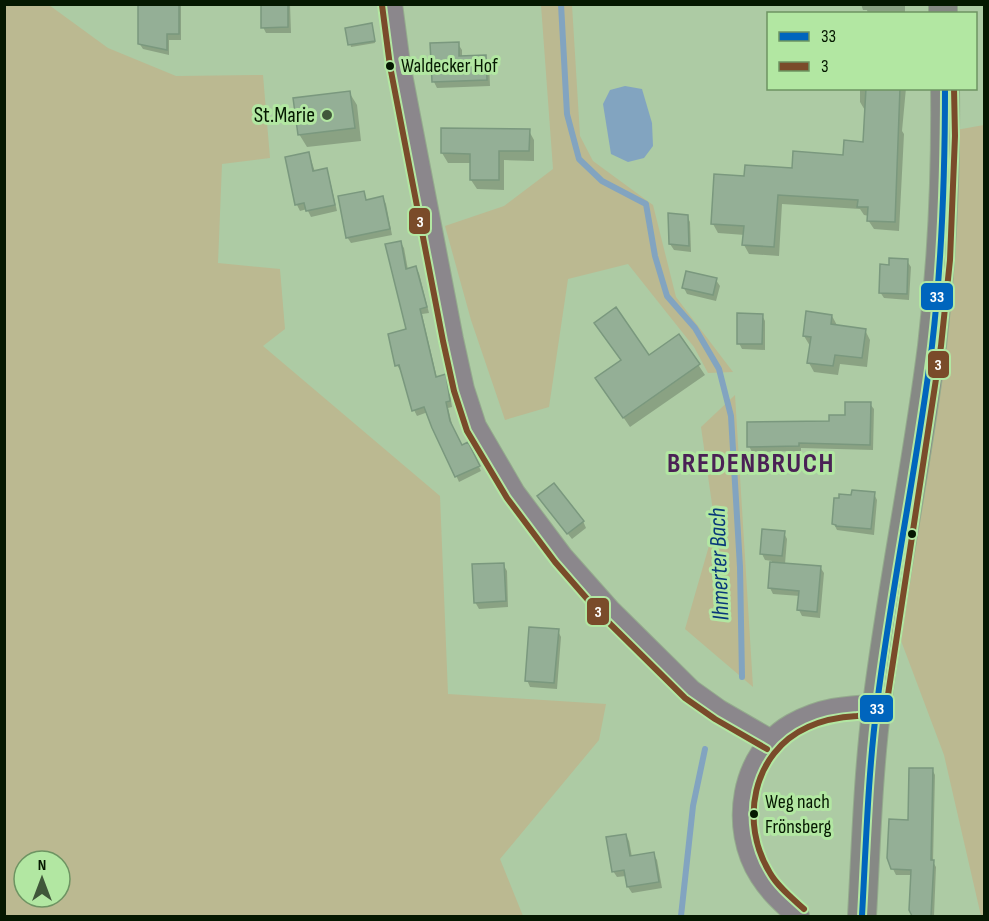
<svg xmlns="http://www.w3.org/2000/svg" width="989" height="921" font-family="'Sofia Sans Condensed',sans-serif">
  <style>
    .green { fill: #bbb991; fill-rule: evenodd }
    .water { fill: #82a4c0 }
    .shadow { fill: #0003 }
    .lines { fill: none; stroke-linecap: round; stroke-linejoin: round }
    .stream { stroke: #82a4c0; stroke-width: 6 }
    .building { fill: #94af96; stroke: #7a987e; stroke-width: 1.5 }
    .minor-casing { stroke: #94ab8d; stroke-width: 24 }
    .major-casing { stroke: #94ab8d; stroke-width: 30 }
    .minor { stroke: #8b878c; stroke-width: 22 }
    .major { stroke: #868985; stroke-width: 28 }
    .bus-1-casing { stroke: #b2e7a2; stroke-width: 10 }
    .bus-2-casing { stroke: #b2e7a2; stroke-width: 10 }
    .bus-1 { stroke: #0065bd; stroke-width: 6 }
    .bus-2 { stroke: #7a4b2a; stroke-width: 6 }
    .bus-dot { fill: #051801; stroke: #b2e7a2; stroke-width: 2 }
    .poi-dot { fill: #40573a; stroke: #b2e7a2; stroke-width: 2 }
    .labels { text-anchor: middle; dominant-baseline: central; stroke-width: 6; stroke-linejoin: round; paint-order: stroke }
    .bus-label { font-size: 20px; fill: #051801; stroke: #b2e7a2; text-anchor: start }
    .poi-label { font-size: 22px; fill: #051801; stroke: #b2e7a2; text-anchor: end }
    .water-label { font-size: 24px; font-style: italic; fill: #08387a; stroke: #b2e7a2 }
    .district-label { font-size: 28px; font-weight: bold; letter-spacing: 1.5px; fill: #4a2155; stroke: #b2e7a2 }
    .line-badge { stroke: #b2e7a2; stroke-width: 2 }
    .badge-label { font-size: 16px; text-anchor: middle; font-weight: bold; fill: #fff }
  </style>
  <rect width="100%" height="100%" fill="#adcba4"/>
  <!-- green -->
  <path class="green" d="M 49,5 L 108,48 L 176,76 L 263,75 L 270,158 L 222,164 L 218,263 L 280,269 L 285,329 L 263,346 L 440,496 L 448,694 L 606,704 L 599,740 L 500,859 L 523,916 L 5,916 L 4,5 ZM 24,861 L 60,861 L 60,897 L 24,897 Z
    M 541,5 L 572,5 L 580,136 L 593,161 L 653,205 L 676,297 L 733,372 L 708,373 L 694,347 L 628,264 L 568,279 L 549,407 L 505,420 L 471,320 L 445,226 L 504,206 L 553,169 Z
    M 984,125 L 984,916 L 981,916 L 944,755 L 900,638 L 956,130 Z
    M 735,395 L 753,687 L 685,629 L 715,525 L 701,427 Z"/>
  <!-- water -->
  <path class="water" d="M 625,86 L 642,89 L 652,123 L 653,146 L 644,158 L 628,162 L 611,154 L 603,104 L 610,90 Z"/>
  <!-- shadow -->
  <path class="shadow" d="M 140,4 L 181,4 L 181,40 L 169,40 L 169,55 L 143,49 L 139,43 Z
    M 262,4 L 290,4 L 291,33 L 266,33 L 263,27 Z
    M 861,4 L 905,4 L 905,14 L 868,14 L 867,10 L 863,10 Z
    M 372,27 L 375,43 L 351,47 L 347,29 Z
    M 458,44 L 462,50 L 462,58 L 485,57 L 489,63 L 490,86 L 437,88 L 434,82 Z
    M 860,88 L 906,88 L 902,131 L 904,134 L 899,231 L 874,229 L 868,220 L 869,216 L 864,215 L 860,209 L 782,204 L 779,256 L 749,254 L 744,245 L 745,235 L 718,233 L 713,224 L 746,178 L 794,170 L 844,157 L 864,143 L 866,112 L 860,102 Z
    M 349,92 L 357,105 L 361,141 L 307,147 L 299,134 Z
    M 529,131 L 534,140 L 534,161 L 504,160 L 504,190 L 477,189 L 471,180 L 472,163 L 448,163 L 442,153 Z
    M 309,153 L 315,172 L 326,169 L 329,176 L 337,211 L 311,217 L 307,209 L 300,211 L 297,205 L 287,158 Z
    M 363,192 L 367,201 L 383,198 L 386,204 L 392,235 L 351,243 L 347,237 Z
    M 687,216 L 690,222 L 691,252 L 674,250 L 670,244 Z
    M 401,243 L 404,248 L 408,270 L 415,268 L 419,273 L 429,313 L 422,314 L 437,378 L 445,376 L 448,381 L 452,407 L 448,408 L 453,428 L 461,446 L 471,449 L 481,471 L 459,482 L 428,412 L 417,416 L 414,410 L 402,370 L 400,370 L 397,365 L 408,330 Z
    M 907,261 L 911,267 L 909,300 L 884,298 L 880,292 L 890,267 Z
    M 716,280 L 720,286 L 716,301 L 687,294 L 684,288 Z
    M 762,315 L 765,321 L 765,350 L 742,349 L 739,343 Z
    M 832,316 L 838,327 L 865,330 L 870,340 L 867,367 L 840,364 L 838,375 L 814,372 L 809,363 L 810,346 L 804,336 Z
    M 601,333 L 649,357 L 679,336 L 705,375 L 630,427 L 603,388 L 622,361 Z
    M 870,404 L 874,409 L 873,450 L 801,448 L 801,451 L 752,452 L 749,446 L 847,417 Z
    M 874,494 L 877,500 L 874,535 L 837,530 L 834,524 L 853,497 Z
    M 539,497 L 583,521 L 586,528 L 572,539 Z
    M 784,533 L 787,539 L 785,564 L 820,567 L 824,573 L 820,618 L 802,616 L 799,610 L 800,596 L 773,594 L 770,588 L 772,561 L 765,560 L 762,554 Z
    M 503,564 L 507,571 L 508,607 L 479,609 L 475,602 Z
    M 558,631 L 561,637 L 557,689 L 530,687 L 527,680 Z
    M 932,769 L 935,775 L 933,862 L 936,867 L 934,916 L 914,916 L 910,909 L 912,875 L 896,875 L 893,869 L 909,822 Z
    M 626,835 L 629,841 L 632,857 L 653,853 L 657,860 L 662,888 L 632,893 L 628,887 L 626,876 L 617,877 L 613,871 Z"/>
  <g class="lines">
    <!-- stream -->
    <path class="stream" d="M 561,4 L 567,114 L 579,159 L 602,181 L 646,204 L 655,256 L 667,296 L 695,328 L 719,369 L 731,416 L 740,567 L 742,677
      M 681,916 L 693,806 L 705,749"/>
  </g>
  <!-- building -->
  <path class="building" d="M 138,4 L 179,4 L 179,34 L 167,34 L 167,50 L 138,44 Z
    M 261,4 L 288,4 L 288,27 L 261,28 Z
    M 372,23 L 375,41 L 348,45 L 345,28 Z
    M 459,42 L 459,56 L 486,55 L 487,80 L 432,82 L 430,43 Z
    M 866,88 L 900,88 L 895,222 L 867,221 L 868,207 L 857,207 L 858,200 L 778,195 L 774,247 L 742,245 L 744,226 L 711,224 L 714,174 L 744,176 L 745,165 L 792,168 L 793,151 L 843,155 L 844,140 L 863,142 Z
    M 350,91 L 355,128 L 298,135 L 293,98 Z
    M 441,128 L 530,129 L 529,151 L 499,151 L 499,180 L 470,180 L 470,154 L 441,153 Z
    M 309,152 L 313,171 L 327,168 L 335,205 L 306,211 L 304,203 L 295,205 L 285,157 Z
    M 364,191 L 366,200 L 383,196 L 390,229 L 346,238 L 338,196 Z
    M 668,213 L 688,215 L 689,246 L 669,244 Z
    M 401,241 L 406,269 L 416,266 L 427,307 L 420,309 L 436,377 L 446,374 L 450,401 L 446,402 L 450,421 L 462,445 L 468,442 L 480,466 L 455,477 L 432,428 L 424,407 L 412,411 L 399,365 L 395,366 L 388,334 L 406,329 L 385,244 Z
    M 889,258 L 908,259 L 907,294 L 879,293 L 880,264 L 889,265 Z
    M 686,271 L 717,278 L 713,295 L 682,288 Z
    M 616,307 L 649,355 L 679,334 L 700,364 L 623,418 L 595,378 L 621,360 L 594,323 Z
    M 806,311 L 832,315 L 831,324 L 866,329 L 862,358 L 835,355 L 833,366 L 807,363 L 811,337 L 803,336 Z
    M 737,313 L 763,314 L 762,344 L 737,344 Z
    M 845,402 L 871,402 L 870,445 L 799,443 L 799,446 L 747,447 L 747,422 L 829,421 L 829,415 L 845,415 Z
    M 554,483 L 584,521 L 567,534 L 537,496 Z
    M 852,490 L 875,492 L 871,529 L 836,526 L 836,525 L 832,524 L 834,498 L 839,498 L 839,494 L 851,495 Z
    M 762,529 L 785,531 L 782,556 L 760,554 Z
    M 770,562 L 821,566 L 817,612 L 797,610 L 799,591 L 768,588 Z
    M 504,563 L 506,601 L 474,603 L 472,564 Z
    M 529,627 L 559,629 L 554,683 L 525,681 Z
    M 909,768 L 933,768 L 931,860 L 934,860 L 931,916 L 912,916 L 909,910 L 911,870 L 891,869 L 887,858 L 889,819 L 908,820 Z
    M 626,834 L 630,856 L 654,852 L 659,882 L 627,887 L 624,870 L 612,872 L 606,837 Z"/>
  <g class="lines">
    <!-- minor casing -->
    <g class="minor-casing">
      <path id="minor" d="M 391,4 L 399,64 L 452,339 L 463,389 L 475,426 L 514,493 L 562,557 L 609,610 L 691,691 L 719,711 L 771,741
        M 798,916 C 785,904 771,892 761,876 C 730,828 741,754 792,725 C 821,709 845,707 877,706"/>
    </g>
    <!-- major casing -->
    <g class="major-casing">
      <path id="major" d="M 943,4 L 943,14
        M 862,916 C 866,846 868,774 877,704 C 892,584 917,466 932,346 C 942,261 946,174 945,88"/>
    </g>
    <!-- minor -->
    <use href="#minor" class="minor"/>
    <!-- major -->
    <use href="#major" class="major"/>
    <!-- bus-1 casing -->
    <g class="bus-1-casing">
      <path id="bus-1" d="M 862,916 C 866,845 868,774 877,704 C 892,584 917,466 932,346 C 942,261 945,174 945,88"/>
    </g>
    <!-- bus-2 casing -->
    <g class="bus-2-casing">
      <path id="bus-2" d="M 382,5 L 390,66 L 443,341 L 454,391 L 467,431 L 507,498 L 555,562 L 602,616 L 685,698 L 715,719 L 767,749
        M 804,909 C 792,898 778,887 770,873 C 739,823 752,752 808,727 C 823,720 840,717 857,716 C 864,715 873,717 880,715 C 884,713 884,712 886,708 L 941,346 L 950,260 L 955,136 L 954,88"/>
    </g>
    <!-- bus-1 -->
    <use href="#bus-1" class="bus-1"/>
    <!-- bus-2 -->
    <use href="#bus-2" class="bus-2"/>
  </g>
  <!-- markers -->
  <g class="bus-dot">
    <circle cx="390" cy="66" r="5"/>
    <circle cx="912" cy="534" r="5"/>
    <circle cx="754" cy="814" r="5"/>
  </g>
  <circle class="poi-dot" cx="327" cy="115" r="6"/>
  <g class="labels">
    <!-- bus labels -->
    <g class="bus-label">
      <text x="401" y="66">Waldecker Hof</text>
      <text x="765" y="802">Weg nach<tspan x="765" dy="25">Frönsberg</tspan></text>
    </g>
    <!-- poi labels -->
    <g class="poi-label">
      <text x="315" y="115">St.Marie</text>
    </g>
    <!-- water labels -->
    <g class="water-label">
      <text transform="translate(719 564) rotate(-92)">Ihmerter Bach</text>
    </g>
    <!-- district labels -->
    <g class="district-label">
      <text x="751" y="463">BREDENBRUCH</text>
    </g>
  </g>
  <g class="line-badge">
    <rect x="408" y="207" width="23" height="28" rx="6" fill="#7a4b2a"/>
    <rect x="920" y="282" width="34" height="29" rx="6" fill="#0065bd"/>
    <rect x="927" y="350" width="23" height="29" rx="6" fill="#7a4b2a"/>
    <rect x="586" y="597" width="24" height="29" rx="6" fill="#7a4b2a"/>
    <rect x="859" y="694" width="35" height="29" rx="6" fill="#0065bd"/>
  </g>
  <g class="badge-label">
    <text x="420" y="227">3</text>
    <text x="937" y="302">33</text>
    <text x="938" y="370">3</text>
    <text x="598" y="617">3</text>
    <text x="877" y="714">33</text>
  </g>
  <!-- border -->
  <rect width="989" height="921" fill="none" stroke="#051801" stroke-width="12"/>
  <!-- legend -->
  <rect x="767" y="12" width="210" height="78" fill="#b2e7a2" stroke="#6d9462" stroke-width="1.5"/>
  <rect x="779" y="32" width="30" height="9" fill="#0065bd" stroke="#6d9462" stroke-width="1.5"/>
  <text x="821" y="42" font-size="18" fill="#051801">33</text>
  <rect x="779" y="62" width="30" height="9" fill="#7a4b2a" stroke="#6d9462" stroke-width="1.5"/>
  <text x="821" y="72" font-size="18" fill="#051801">3</text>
  <!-- north arrow -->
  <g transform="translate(42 879)"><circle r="28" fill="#b2e7a2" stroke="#6d9462" stroke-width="1.5"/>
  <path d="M0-4.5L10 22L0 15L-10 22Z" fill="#40573a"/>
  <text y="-9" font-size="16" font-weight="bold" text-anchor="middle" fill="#051801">N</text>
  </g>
</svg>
